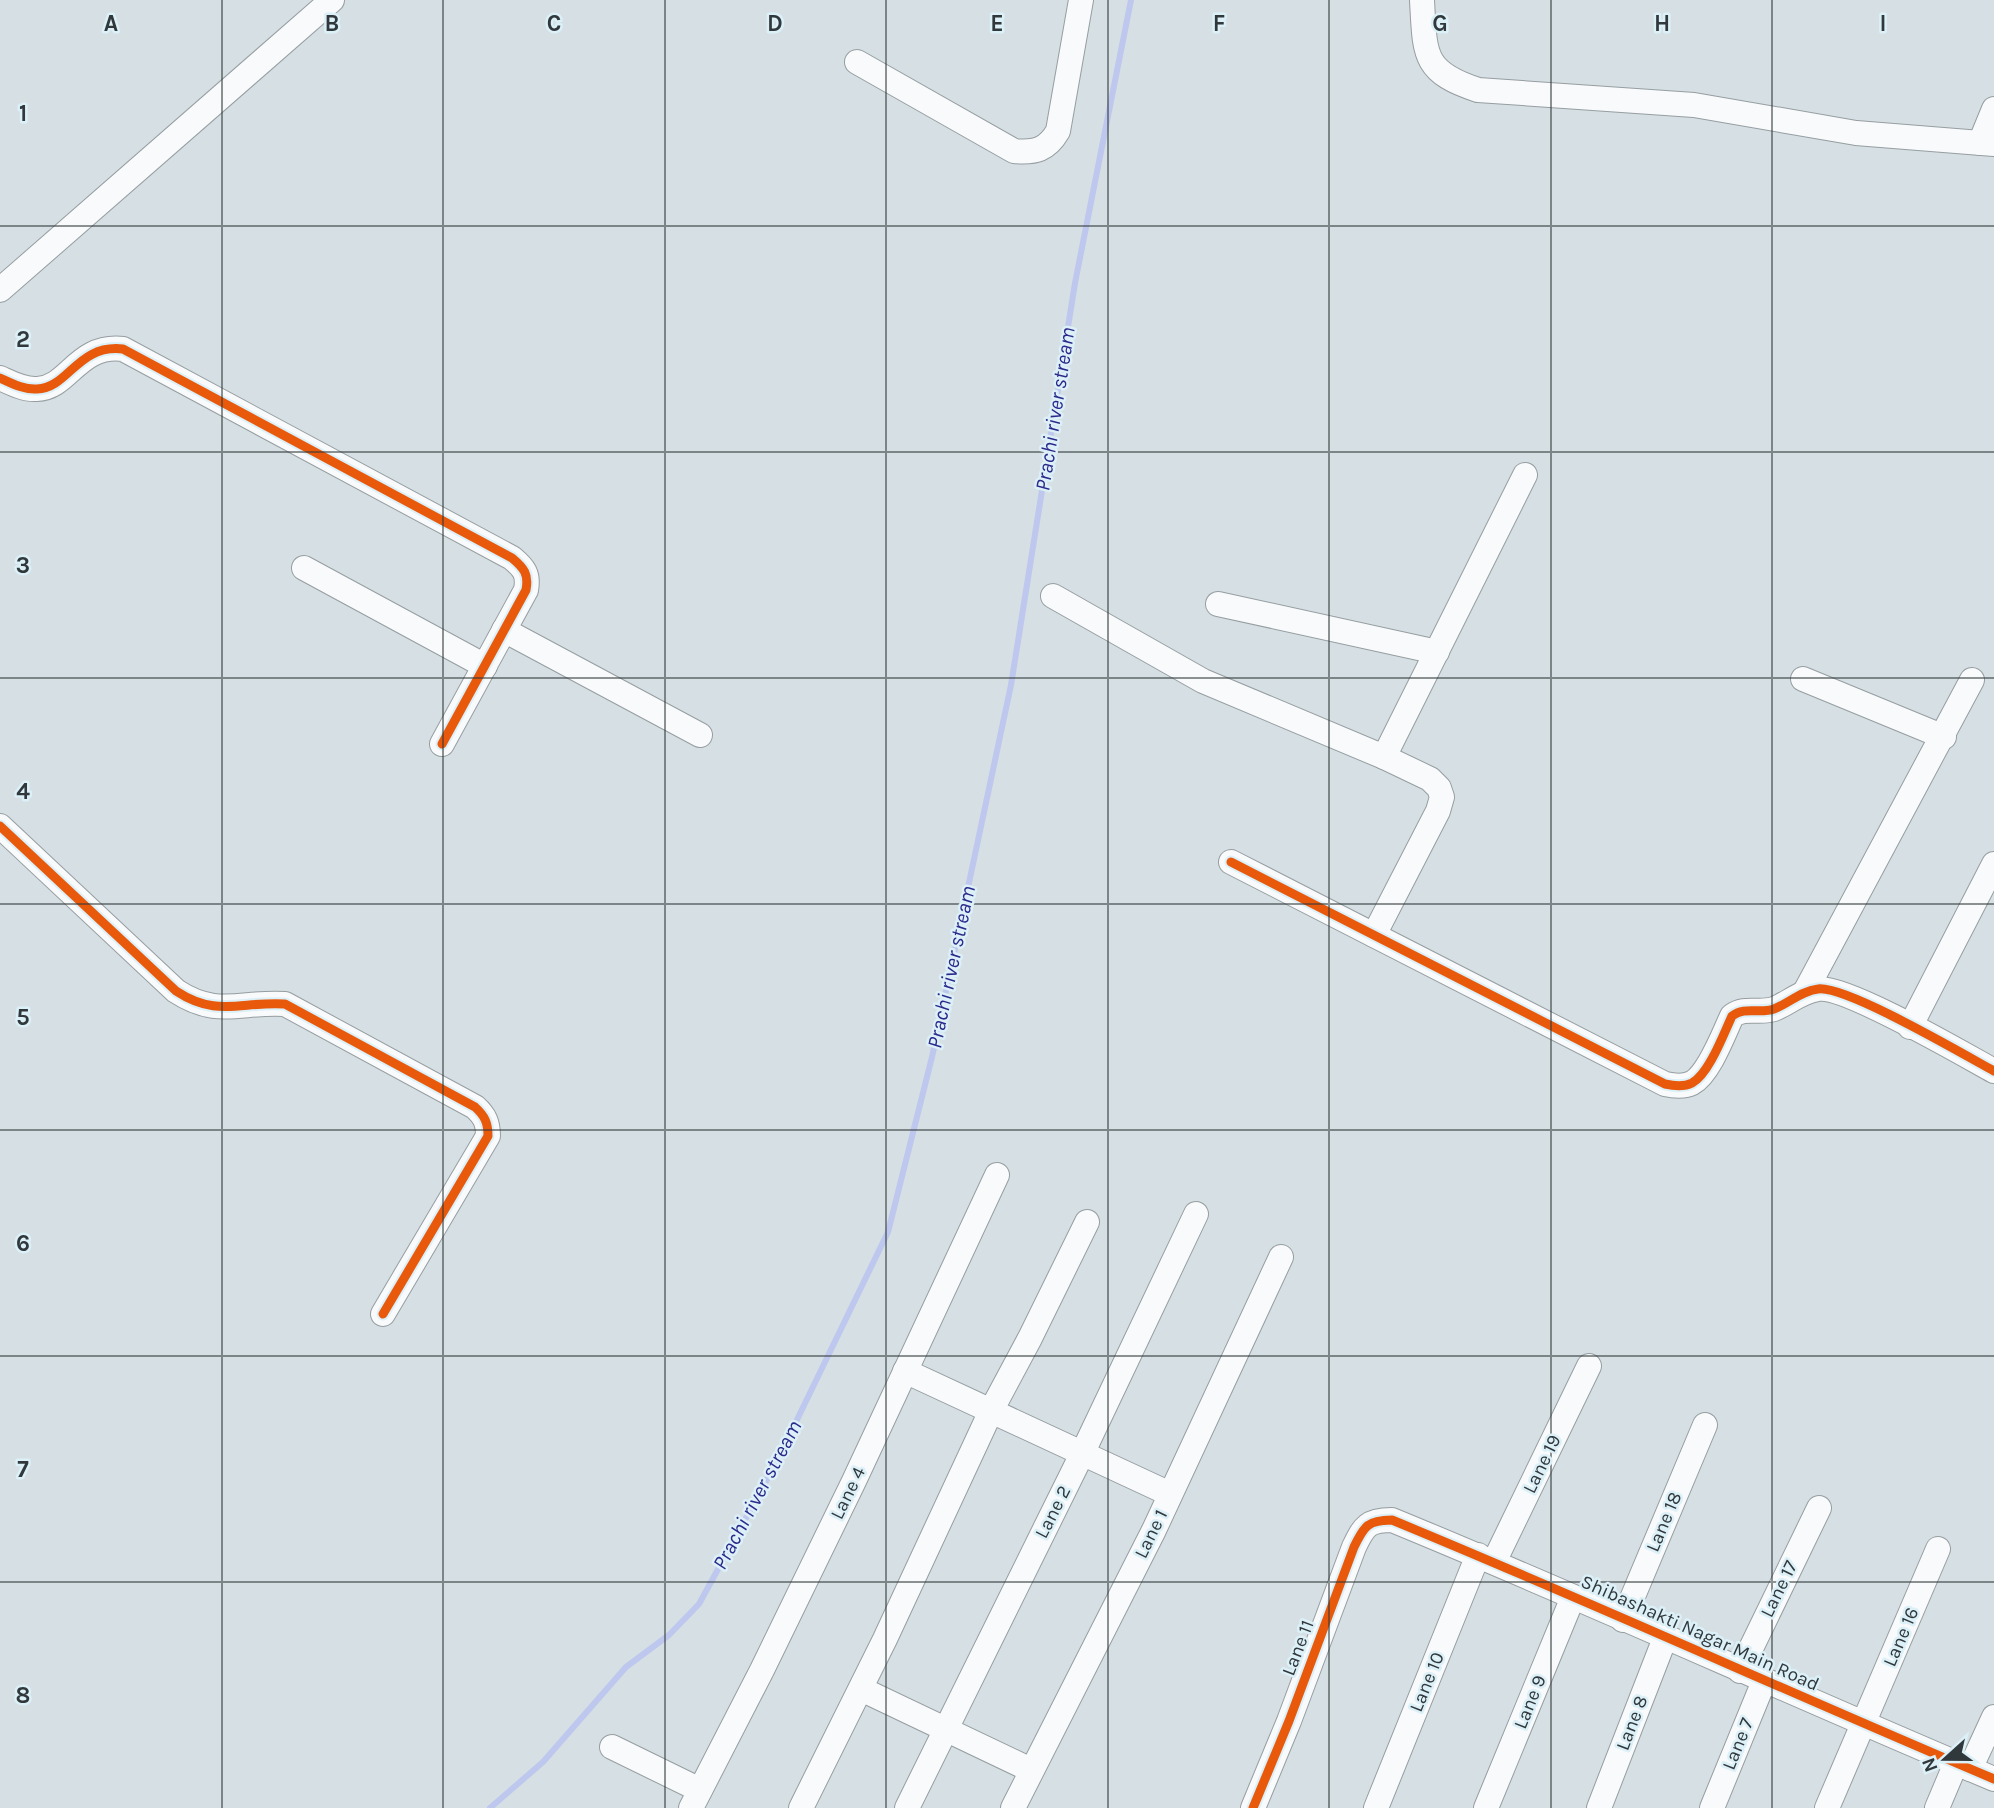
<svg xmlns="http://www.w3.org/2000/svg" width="1994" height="1808" viewBox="0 0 1994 1808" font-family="Karla,sans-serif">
	<rect width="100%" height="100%" fill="#d5dfe4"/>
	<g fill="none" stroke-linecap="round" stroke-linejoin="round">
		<path stroke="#bec7ee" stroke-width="6" d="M490,1808L543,1762L626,1667L669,1635L699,1604L777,1461L888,1232L932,1057L1011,685L1075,283L1131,0"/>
		<defs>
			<g id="street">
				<path d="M1422,0C1425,54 1422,72 1478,90L1694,105L1856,133L1994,144"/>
				<path d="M857,62L1014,151C1035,153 1047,150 1058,131L1081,0"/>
				<path d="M1980,143L1994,109"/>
				<path d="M0,290L332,0"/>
				<path d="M0,378C11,383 24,390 37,389C69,388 77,344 123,349L512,558C524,568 529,574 526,590L442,744"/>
				<path d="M304,568L485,666"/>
				<path d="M1053,596L1203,681L1384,757L1430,779L1439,788L1442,797L1438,811L1374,935"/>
				<path d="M1218,604L1437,652"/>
				<path d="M504,630L700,735"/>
				<path d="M1803,679L1944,737"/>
				<path d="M1384,757L1525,475"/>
				<path d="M0,826L176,991C217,1018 241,1001 285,1004L475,1107C485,1116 488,1123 488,1136L383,1314"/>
				<path d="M1231,862L1665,1084C1674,1086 1684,1087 1692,1083C1709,1074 1724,1033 1732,1016C1745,1006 1759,1014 1774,1009C1789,1003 1801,991 1818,989C1845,985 1963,1054 1994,1071"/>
				<path d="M1805,992L1972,680"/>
				<path d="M1910,1027L1994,864"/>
				<path d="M905,1371L1170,1494"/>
				<path d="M1494,1562L1589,1366"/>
				<path d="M1623,1620L1705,1425"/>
				<path d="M1740,1671L1819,1508"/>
				<path d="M861,1689L1031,1770"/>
				<path d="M612,1747L700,1790"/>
				<path d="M1970,1769L1994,1717"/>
				<path d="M691,1808L762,1670L854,1481L997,1175"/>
				<path d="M801,1808L885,1639L991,1411L1030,1338L1087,1222"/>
				<path d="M907,1808L1082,1454L1196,1214"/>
				<path d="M1013,1808L1154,1530L1281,1257"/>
				<path d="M1253,1808L1289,1721L1354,1547C1364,1526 1368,1520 1392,1520C1594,1603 1792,1694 1994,1779"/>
				<path d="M1376,1808L1478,1555"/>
				<path d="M1486,1808L1573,1597"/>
				<path d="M1599,1808L1665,1638"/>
				<path d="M1712,1808L1764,1681"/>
				<path d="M1827,1808L1938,1549"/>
				<path d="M1937,1808L1956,1763"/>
			</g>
		</defs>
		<use href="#street" stroke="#969ea1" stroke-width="26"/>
		<use href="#street" stroke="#f9fafb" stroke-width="24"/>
		<defs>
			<g id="cycleway">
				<path d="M0,378C11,383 24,390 37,389C69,388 77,344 123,349L512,558C524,568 529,574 526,590L442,744"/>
				<path d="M0,826L176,991C217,1018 241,1001 285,1004L475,1107C485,1116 488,1123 488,1136L383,1314"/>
				<path d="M1231,862L1665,1084C1674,1086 1684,1087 1692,1083C1709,1074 1724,1033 1732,1016C1745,1006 1759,1014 1774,1009C1789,1003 1801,991 1818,989C1845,985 1963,1054 1994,1071"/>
				<path d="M1253,1808L1289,1721L1354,1547C1364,1526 1368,1520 1392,1520C1594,1603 1792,1694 1994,1779"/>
			</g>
		</defs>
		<use href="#cycleway" stroke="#dcf0f8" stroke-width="13"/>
		<use href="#cycleway" stroke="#e8590c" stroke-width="9"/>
	</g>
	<path fill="none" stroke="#31383b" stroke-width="2" stroke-opacity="0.55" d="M222,0V1808M443,0V1808M665,0V1808M886,0V1808M1108,0V1808M1329,0V1808M1551,0V1808M1772,0V1808M0,226H1994M0,452H1994M0,678H1994M0,904H1994M0,1130H1994M0,1356H1994M0,1582H1994"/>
	<g text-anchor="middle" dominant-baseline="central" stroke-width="5" stroke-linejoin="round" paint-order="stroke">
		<g font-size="19" fill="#31383b" stroke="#dcf0f8">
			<text transform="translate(1542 1464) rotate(-64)">Lane 19</text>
			<text transform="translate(848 1493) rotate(-64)">Lane 4</text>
			<text transform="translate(1053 1512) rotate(-63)">Lane 2</text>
			<text transform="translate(1664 1522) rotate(-67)">Lane 18</text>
			<text transform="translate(1151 1534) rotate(-64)">Lane 1</text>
			<text transform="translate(1779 1589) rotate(-64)">Lane 17</text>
			<text transform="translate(1700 1633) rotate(24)">Shibashakti Nagar Main Road</text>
			<text transform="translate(1901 1637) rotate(-67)">Lane 16</text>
			<text transform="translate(1298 1648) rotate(-69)">Lane 11</text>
			<text transform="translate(1427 1682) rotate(-68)">Lane 10</text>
			<text transform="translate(1530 1702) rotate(-68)">Lane 9</text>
			<text transform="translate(1632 1723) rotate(-69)">Lane 8</text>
			<text transform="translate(1738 1744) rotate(-68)">Lane 7</text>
		</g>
		<g font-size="21" font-style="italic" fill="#2d288b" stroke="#dcf0f8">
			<text transform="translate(1055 409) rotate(-81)">Prachi river stream</text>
			<text transform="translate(951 967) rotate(-78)">Prachi river stream</text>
			<text transform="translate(757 1495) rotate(-62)">Prachi river stream</text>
		</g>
	</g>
	<g font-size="23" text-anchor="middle" font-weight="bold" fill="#31383b" stroke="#dcf0f8" stroke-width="5" stroke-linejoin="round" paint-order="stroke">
		<text x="111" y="31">A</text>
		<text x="332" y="31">B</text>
		<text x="554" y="31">C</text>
		<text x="775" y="31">D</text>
		<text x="997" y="31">E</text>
		<text x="1219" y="31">F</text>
		<text x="1440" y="31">G</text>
		<text x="1662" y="31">H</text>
		<text x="1883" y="31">I</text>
		<text x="23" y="121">1</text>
		<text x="23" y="347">2</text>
		<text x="23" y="573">3</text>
		<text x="23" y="799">4</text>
		<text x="23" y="1025">5</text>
		<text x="23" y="1251">6</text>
		<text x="23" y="1477">7</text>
		<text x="23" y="1703">8</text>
	</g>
	<g transform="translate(1945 1759) rotate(249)" stroke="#dcf0f8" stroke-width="5" paint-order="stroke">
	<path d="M0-5L12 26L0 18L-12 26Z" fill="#31383b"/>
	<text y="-10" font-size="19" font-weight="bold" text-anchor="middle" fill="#31383b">N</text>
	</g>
</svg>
